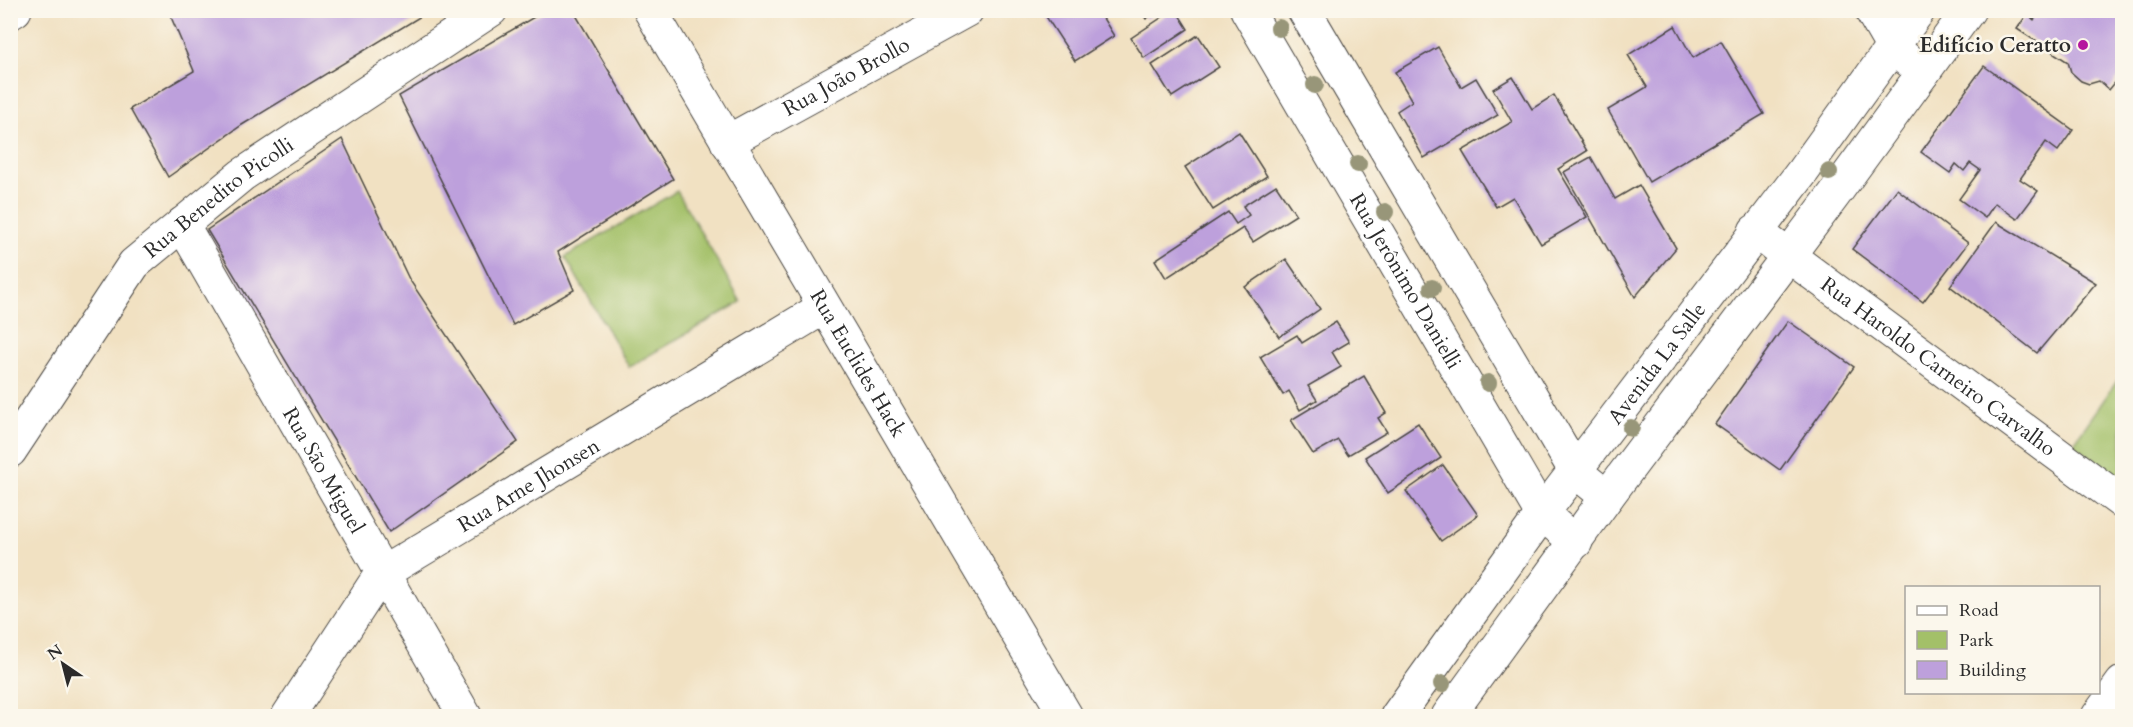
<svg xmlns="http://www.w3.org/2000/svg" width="2133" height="727" viewBox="0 0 2133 727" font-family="Cardo,serif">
	<rect width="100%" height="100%" fill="#fbf7ec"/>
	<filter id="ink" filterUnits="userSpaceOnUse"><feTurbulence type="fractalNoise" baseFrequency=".0167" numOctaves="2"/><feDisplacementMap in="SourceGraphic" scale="12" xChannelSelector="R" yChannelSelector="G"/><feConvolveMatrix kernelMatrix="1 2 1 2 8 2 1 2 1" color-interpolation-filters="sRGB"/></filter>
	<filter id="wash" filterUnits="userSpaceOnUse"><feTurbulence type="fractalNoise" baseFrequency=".008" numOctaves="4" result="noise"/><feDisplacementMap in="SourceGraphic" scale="24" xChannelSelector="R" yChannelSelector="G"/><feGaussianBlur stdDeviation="1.35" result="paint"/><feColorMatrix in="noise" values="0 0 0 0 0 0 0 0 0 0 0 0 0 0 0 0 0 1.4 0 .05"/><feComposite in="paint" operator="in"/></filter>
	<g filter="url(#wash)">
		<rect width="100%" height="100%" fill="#f1e1c2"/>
		<g fill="#a3c068" stroke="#67764a" stroke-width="1.5">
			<path d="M677,191L741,302L629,367L565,257Z"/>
			<path d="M2122,374V479L2073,444Z"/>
		</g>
		<g id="blocks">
			<g fill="#bda0dc">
				<path d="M168,10H431L242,125L168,177L130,109L194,71Z"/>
				<path d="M546,10H573L673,179L558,252L574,290L513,325L399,96Z"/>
				<path d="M1046,10H1098L1114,36L1075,61L1043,12Z"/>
				<path d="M1140,10H1159L1146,19Z"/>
				<path d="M1173,10H1176L1188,29L1144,58L1131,38Z"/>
				<path d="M2041,10H2106L2110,13L2122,10V74L2109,90L2099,81L2089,84L2081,81L2071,72L2068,62L2017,29L2027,14L2034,20Z"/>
				<path d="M1675,26L1693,58L1721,41L1764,114L1649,182L1608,110L1647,87L1628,55Z"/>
				<path d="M1198,35L1219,67L1172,97L1152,65Z"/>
				<path d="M1438,47L1461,87L1476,78L1498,115L1424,158L1397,111L1412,101L1395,72Z"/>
				<path d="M1984,66L2073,130L2058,151L2046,142L2020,179L2038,191L2017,219L1995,203L1985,218L1959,199L1980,170L1970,163L1964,171L1956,164L1950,173L1921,152Z"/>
				<path d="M1513,77L1532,109L1554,95L1587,151L1558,169L1587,217L1541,244L1513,197L1496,207L1462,151L1512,122L1493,89Z"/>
				<path d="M1239,132L1267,176L1213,210L1185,167Z"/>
				<path d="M342,139L409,279L518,442L389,532L207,230Z"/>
				<path d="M1591,157L1615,199L1639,185L1676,248L1635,297L1564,172Z"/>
				<path d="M1276,185L1296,215L1253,242L1243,228L1166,278L1155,260L1228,212L1236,224L1249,215L1243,206Z"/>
				<path d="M1897,189L1968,243L1923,302L1852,249Z"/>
				<path d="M1996,222L2096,283L2037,353L1950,286Z"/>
				<path d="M10,240L18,255L10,259Z"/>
				<path d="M1286,259L1320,309L1279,337L1245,287Z"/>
				<path d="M1788,321L1854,367L1780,470L1715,424Z"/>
				<path d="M1336,322L1349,342L1332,352L1341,367L1308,386L1317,400L1300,410L1289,391L1283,395L1260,357L1297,335L1302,343Z"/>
				<path d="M1364,376L1386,413L1378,418L1387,432L1348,455L1338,440L1313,454L1291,420Z"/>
				<path d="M1418,423L1441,458L1388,493L1365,457Z"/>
				<path d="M1443,465L1478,515L1441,541L1406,491Z"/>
			</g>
		</g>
	</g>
	<g filter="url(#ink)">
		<use href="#blocks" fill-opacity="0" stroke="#494642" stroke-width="1.5"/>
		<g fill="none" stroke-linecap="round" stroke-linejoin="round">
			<defs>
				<g id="street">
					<path id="s1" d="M1247,10L1542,514L1576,542"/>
					<path d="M1304,10L1576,472L1607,497"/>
					<path d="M1871,10L1893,48L1923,73"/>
					<path id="s2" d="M727,142L967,10"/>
					<path id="s3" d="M182,224L465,716"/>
					<path id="s4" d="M1755,231L2122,502"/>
					<path id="s5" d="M10,451L134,264L242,175L491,10"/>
					<path id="s6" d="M288,716L381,574L823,308"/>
					<path d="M2098,716L2122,683"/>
				</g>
				<g id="secondary">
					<path id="s7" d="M650,10L1066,716"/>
					<path d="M10,13L15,10"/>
					<path id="s8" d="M1397,716L1542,514L1803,171L1919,10"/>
					<path d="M1448,716L1607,497L1834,195L1969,10"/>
				</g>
			</defs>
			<use href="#street" stroke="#494642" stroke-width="35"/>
			<use href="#secondary" stroke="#494642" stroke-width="35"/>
			<use href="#street" stroke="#fff" stroke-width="33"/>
			<use href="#secondary" stroke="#fff" stroke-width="33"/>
		</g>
		<g fill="#989679">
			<circle cx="1279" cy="28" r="9"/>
			<circle cx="1315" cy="85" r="9"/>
			<circle cx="1358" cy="164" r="9"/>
			<circle cx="1829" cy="172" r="9"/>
			<circle cx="1385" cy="212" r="9"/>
			<circle cx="1432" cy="288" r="9"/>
			<circle cx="1488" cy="383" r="9"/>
			<circle cx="1631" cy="428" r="9"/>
			<circle cx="1442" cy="684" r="9"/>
		</g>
	</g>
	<circle fill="#b5179e" stroke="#fbf7ec" stroke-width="2" cx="2083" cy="45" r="6"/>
	<g text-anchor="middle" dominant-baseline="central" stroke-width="5" stroke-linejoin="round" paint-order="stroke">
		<g font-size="21" font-weight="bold" fill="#2b2b2b" stroke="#fbf7ec" text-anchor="end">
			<text x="2071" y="45">Edifício Ceratto</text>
		</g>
		<g font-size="21" fill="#2b2b2b" stroke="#fbf7ec">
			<text stroke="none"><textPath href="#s2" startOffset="136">Rua João Brollo</textPath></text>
			<text stroke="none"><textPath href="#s5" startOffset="332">Rua Benedito Picolli</textPath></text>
			<text stroke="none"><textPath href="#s1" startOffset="314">Rua Jerônimo Danielli</textPath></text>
			<text stroke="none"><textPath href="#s8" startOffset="438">Avenida La Salle</textPath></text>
			<text stroke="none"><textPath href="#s7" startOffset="410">Rua Euclides Hack</textPath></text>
			<text stroke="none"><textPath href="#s4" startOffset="228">Rua Haroldo Carneiro Carvalho</textPath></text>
			<text stroke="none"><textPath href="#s3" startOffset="284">Rua São Miguel</textPath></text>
			<text stroke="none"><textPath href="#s6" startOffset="342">Rua Arne Jhonsen</textPath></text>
		</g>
	</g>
	<rect width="2133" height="727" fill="none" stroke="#fbf7ec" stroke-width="36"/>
	<rect x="1905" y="586" width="195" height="108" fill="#fbf7ec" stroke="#a8a59f" stroke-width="1.5"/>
	<rect x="1917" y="606" width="30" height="9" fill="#ffffff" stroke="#a8a59f" stroke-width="1.5"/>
	<text x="1959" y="616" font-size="18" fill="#2b2b2b">Road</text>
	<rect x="1917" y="631" width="30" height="18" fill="#a3c068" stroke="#a8a59f" stroke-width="1.5"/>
	<text x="1959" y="646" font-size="18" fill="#2b2b2b">Park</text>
	<rect x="1917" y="661" width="30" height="18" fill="#bda0dc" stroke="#a8a59f" stroke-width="1.5"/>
	<text x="1959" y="676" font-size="18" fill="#2b2b2b">Building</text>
	<g transform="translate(63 664) rotate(325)" stroke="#fbf7ec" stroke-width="4.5" paint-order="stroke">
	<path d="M0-4.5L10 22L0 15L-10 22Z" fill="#2b2b2b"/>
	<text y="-9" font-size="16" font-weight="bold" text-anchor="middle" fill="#2b2b2b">N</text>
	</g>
</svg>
